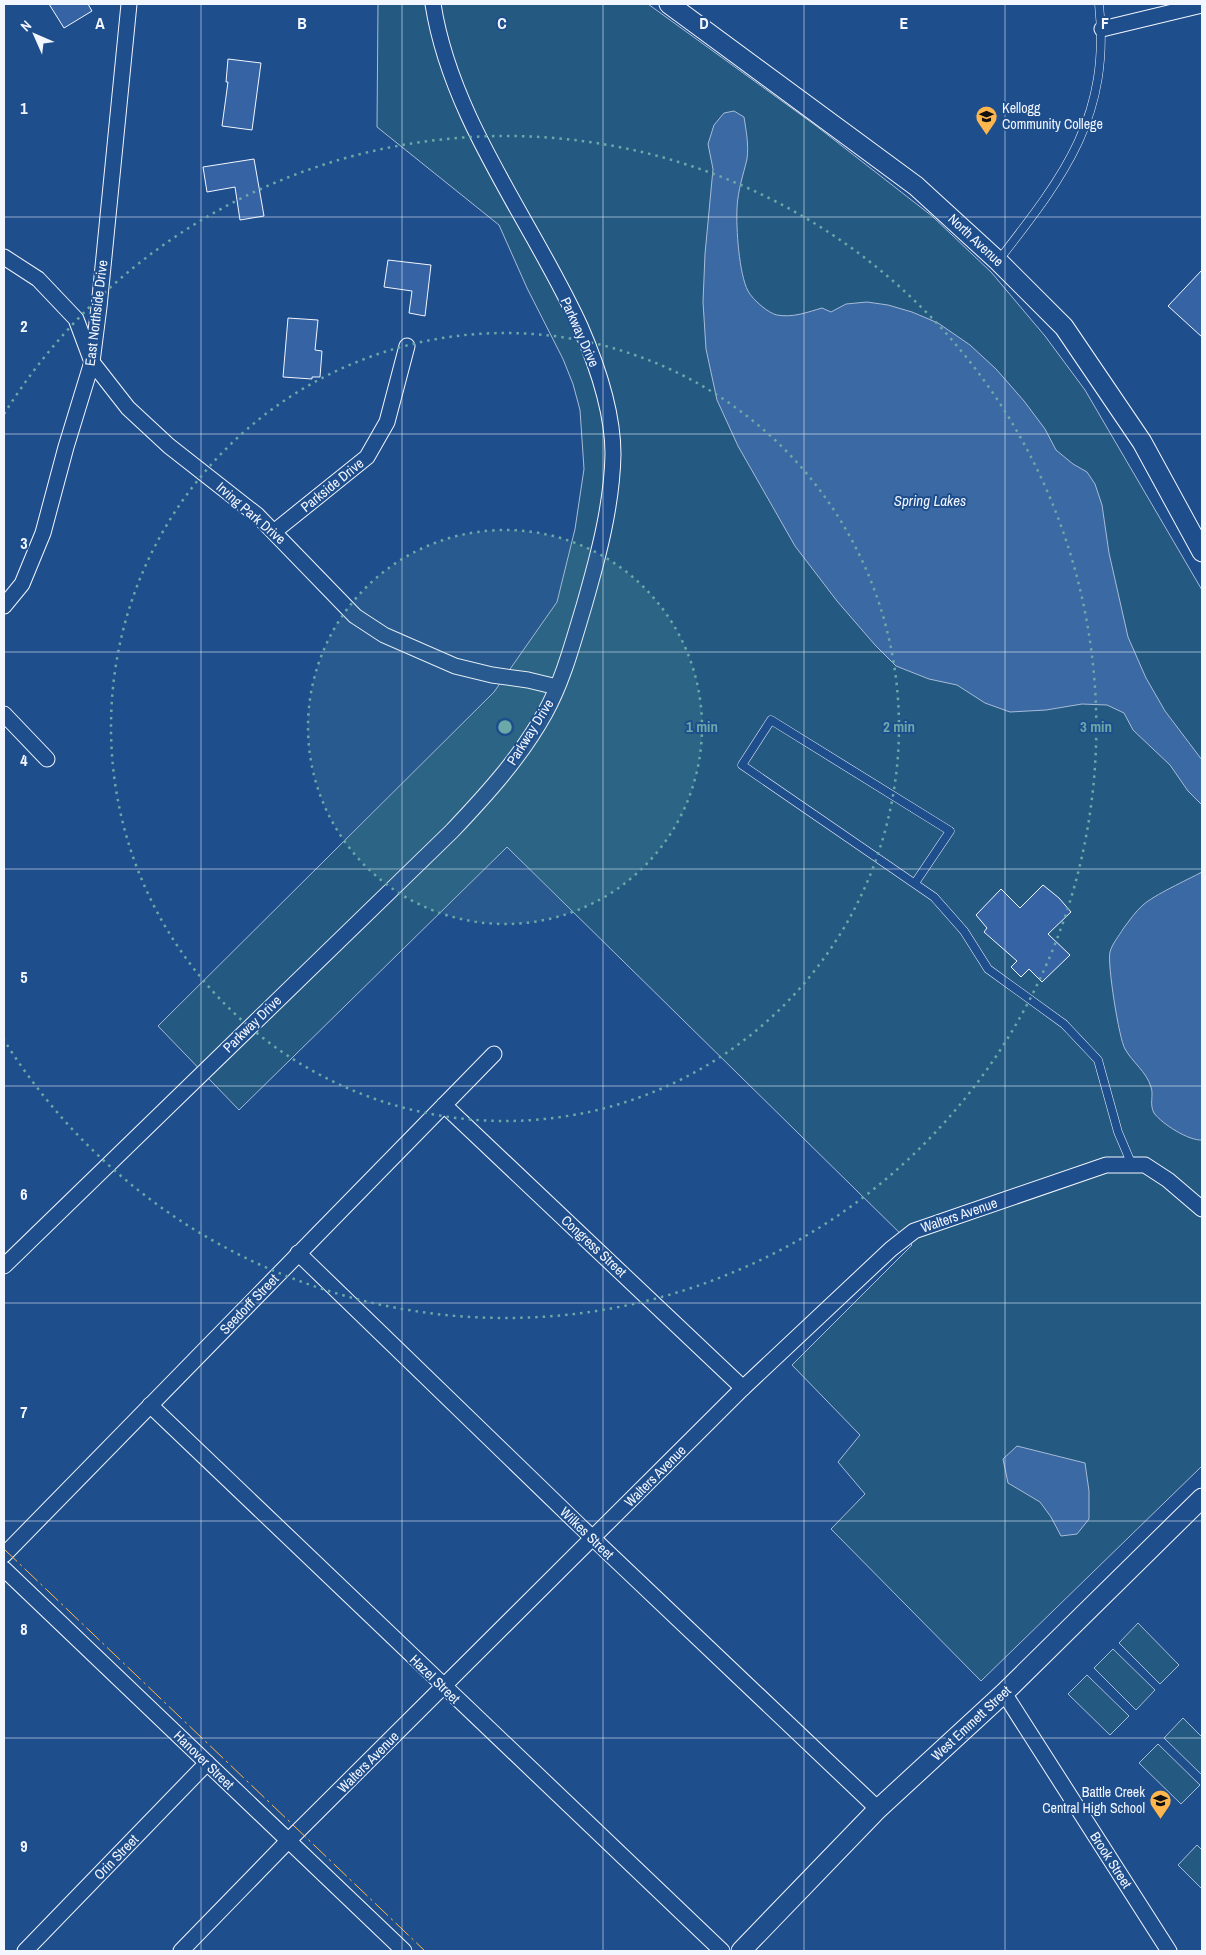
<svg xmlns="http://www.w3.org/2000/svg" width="1206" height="1955" viewBox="0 0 1206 1955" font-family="'Archivo Narrow',sans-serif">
	<rect width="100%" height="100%" fill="#1f4e8c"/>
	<g fill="#245a82" stroke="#a8bbd7">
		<path d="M378,4H648L815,125L932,216L991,272L1045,336L1085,390L1202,590V1466L981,1681L831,1529L865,1494L838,1462L860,1435L792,1365L912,1245L507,847L239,1110L158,1026L494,692L557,602L575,529L584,469L580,410L573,384L563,359L527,288L499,225L377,127Z"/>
		<path d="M1138,1623L1179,1665L1160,1684L1119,1643Z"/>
		<path d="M1113,1649L1155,1690L1136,1710L1094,1668Z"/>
		<path d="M1087,1675L1129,1716L1110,1735L1068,1694Z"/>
		<path d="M1183,1718L1202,1737V1775L1164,1738Z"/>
		<path d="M1158,1744L1200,1785L1181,1804L1139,1763Z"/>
		<path d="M1197,1845L1202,1850V1889L1178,1865Z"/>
	</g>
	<g fill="#3b69a3" stroke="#a8bbd7">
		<path d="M734,111L744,117C746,130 749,145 747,159C743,176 738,189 737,208C736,228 739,274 748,291C753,300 768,313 777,315C793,318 808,312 822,308L831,312L846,304L867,302L888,305L912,312L938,323L970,345L996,369L1024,401L1045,429L1056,450L1073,464L1087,472L1095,484L1102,505L1109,553L1128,637L1146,678L1165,711L1202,760V805L1188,791L1170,765L1133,730L1124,713L1107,705L1082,704L1046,710L1010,712L985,703L957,685L929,679L896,666L875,645L837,601L795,546L738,446L717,400L706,349L703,302L705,254L713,169L708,144L714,125L724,113Z"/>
		<path d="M1202,872V1140C1189,1141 1162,1124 1154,1113C1149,1104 1154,1095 1151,1087C1146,1071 1133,1063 1125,1049C1119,1039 1107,963 1110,952C1112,944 1119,936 1123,929C1129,921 1135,912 1143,905C1154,895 1187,880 1202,872Z"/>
		<path d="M1017,1446L1085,1463L1089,1491V1519L1077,1534L1061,1536L1051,1517L1040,1502L1008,1483L1003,1459Z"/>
	</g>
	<g fill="#3563a3" stroke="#f2f6ff">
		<path d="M49,4H88L92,11L64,28Z"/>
		<path d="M228,59L261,63L252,130L222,126L228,82H226Z"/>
		<path d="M254,159L264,216L240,220L235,187L207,192L203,167Z"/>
		<path d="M388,260L431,265L425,316L409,313L412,291L384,287Z"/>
		<path d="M1202,270V337L1168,306Z"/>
		<path d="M288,318L318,320L315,350L322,351L320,377H312V379L283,377Z"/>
		<path d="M1043,885L1059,898L1071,912L1048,934L1070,955L1042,982L1029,969L1021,977L1011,967L1017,961L984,932L987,928L976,915L1001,889L1020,908Z"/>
	</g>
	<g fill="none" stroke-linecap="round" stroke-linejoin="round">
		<defs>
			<g id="service">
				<path d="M998,261C1064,176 1111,117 1099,4"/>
				<path d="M915,883L950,831L771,720L742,765L934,897L964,931L988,969L1064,1024L1098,1060L1118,1132L1132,1165"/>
			</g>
			<g id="minor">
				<path d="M1102,29L1202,5"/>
				<path d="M4,257L38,279L76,319L92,362L128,408L169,446L257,515L355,616L384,635L455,666L492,675L528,680L557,687"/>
				<path d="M275,531L367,457L387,422L407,346"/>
				<path d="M4,606L22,584L43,533L66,447L92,362L99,307L129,4"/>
				<path d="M4,714L47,759"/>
				<path d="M444,1105L743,1388"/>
				<path d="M298,1253L580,1526L878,1809"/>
				<path d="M4,1266L452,831C487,794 520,758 545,713C563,681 573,642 584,606C598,557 612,506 613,454C613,412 597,365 580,326C532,221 451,120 433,4"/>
				<path d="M150,1405L722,1951"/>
				<path d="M4,1555L494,1054"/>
				<path d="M4,1569L404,1951"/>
				<path d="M1004,1693L1169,1951"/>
				<path d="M25,1951L207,1763"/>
				<path d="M181,1951L288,1841L743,1388L891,1249L914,1231L1106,1165H1145L1168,1180L1202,1209"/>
			</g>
			<g id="tertiary">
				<path d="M669,4L916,186L998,261L1064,327L1142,442L1202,552"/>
				<path d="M741,1951L878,1809L1004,1693L1202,1498"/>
			</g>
		</defs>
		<use href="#service" stroke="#f2f6ff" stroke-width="9"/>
		<use href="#minor" stroke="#f2f6ff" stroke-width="17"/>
		<use href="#tertiary" stroke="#f2f6ff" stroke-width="21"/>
		<use href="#service" stroke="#1f4e8c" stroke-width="8"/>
		<use href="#minor" stroke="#1f4e8c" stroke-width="15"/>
		<use href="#tertiary" stroke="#1f4e8c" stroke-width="19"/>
		<path stroke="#ffb74d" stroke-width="1" stroke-dasharray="18 4 2.5 4" stroke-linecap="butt" d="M4,1549L425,1951"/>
	</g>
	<path fill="none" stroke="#f2f6ff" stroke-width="1" stroke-opacity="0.55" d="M201,4V1951M402,4V1951M603,4V1951M804,4V1951M1005,4V1951M4,217H1202M4,434H1202M4,652H1202M4,869H1202M4,1086H1202M4,1303H1202M4,1521H1202M4,1738H1202"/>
	<circle cx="505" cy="727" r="197" fill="#6aa9a8" fill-opacity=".12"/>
	<g fill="none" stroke="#6aa9a8" stroke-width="2.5" stroke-dasharray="2.5 5">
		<circle cx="505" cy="727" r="197"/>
		<circle cx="505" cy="727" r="394"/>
		<path d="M4 414A591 591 0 1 1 4 1040"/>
	</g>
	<defs>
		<symbol id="university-pin" viewBox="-11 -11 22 30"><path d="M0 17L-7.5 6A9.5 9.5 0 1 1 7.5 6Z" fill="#ffb74d" stroke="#1f4e8c"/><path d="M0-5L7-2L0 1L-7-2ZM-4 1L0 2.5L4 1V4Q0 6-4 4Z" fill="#111"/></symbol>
		<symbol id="school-pin" viewBox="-11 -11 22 30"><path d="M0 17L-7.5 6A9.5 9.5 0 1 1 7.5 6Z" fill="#ffb74d" stroke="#1f4e8c"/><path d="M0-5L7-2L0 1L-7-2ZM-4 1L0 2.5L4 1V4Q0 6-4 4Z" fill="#111"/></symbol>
	</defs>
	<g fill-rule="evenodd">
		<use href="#university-pin" x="974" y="104" width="25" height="34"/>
		<use href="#school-pin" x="1148" y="1788" width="25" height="34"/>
	</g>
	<g text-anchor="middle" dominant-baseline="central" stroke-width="4" stroke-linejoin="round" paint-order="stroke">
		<g font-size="14" fill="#f2f6ff" stroke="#1f4e8c" text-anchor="start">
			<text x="1002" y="108">Kellogg<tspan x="1002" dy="16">Community College</tspan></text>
			<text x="1145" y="1792" text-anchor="end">Battle Creek<tspan x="1145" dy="16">Central High School</tspan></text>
		</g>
		<g font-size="14" fill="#f2f6ff" stroke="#1f4e8c">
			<text transform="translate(976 240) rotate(43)">North Avenue</text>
			<text transform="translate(96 313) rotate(-83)">East Northside Drive</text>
			<text transform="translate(580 332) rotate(66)">Parkway Drive</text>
			<text transform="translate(332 485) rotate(-39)">Parkside Drive</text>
			<text transform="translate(251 513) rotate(41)">Irving Park Drive</text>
			<text transform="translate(530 732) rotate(-58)">Parkway Drive</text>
			<text transform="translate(252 1024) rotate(-44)">Parkway Drive</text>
			<text transform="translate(959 1215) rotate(-19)">Walters Avenue</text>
			<text transform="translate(594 1246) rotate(43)">Congress Street</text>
			<text transform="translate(249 1304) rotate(-46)">Seedorff Street</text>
			<text transform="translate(655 1476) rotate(-45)">Walters Avenue</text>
			<text transform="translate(587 1533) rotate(44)">Wilkes Street</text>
			<text transform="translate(435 1679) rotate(44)">Hazel Street</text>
			<text transform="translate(971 1723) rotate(-43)">West Emmett Street</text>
			<text transform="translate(204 1760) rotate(44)">Hanover Street</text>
			<text transform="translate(368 1762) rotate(-45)">Walters Avenue</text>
			<text transform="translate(116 1857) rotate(-46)">Orin Street</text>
			<text transform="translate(1111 1860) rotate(57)">Brook Street</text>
		</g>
		<g font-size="15" font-style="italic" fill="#f2f6ff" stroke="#1f4e8c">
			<text x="930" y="500">Spring Lakes</text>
		</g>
	</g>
	<g font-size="16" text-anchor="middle" font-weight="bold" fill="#f2f6ff" stroke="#1f4e8c" stroke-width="4" stroke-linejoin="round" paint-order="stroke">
		<text x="100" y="29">A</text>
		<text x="302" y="29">B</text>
		<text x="502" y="29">C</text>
		<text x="704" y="29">D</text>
		<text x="904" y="29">E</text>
		<text x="1105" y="29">F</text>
		<text x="24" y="114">1</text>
		<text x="24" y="332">2</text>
		<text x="24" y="549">3</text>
		<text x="24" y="766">4</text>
		<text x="24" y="983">5</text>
		<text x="24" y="1200">6</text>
		<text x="24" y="1418">7</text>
		<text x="24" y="1635">8</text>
		<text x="24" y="1852">9</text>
	</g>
	<circle cx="505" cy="727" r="8" fill="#6aa9a8" stroke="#1f4e8c" stroke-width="2.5"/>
	<g font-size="15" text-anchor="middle" font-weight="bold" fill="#6aa9a8" stroke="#1f4e8c" stroke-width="4" stroke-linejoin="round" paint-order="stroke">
		<text x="702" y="732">1 min</text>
		<text x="899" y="732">2 min</text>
		<text x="1096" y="732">3 min</text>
	</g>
	<rect width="1206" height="1955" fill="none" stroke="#f2f6ff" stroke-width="10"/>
	<g transform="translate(35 35) rotate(315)" stroke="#1f4e8c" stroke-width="4" paint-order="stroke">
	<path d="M0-4L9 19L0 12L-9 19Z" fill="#f2f6ff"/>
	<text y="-8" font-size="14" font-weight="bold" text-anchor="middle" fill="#f2f6ff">N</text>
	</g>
</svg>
